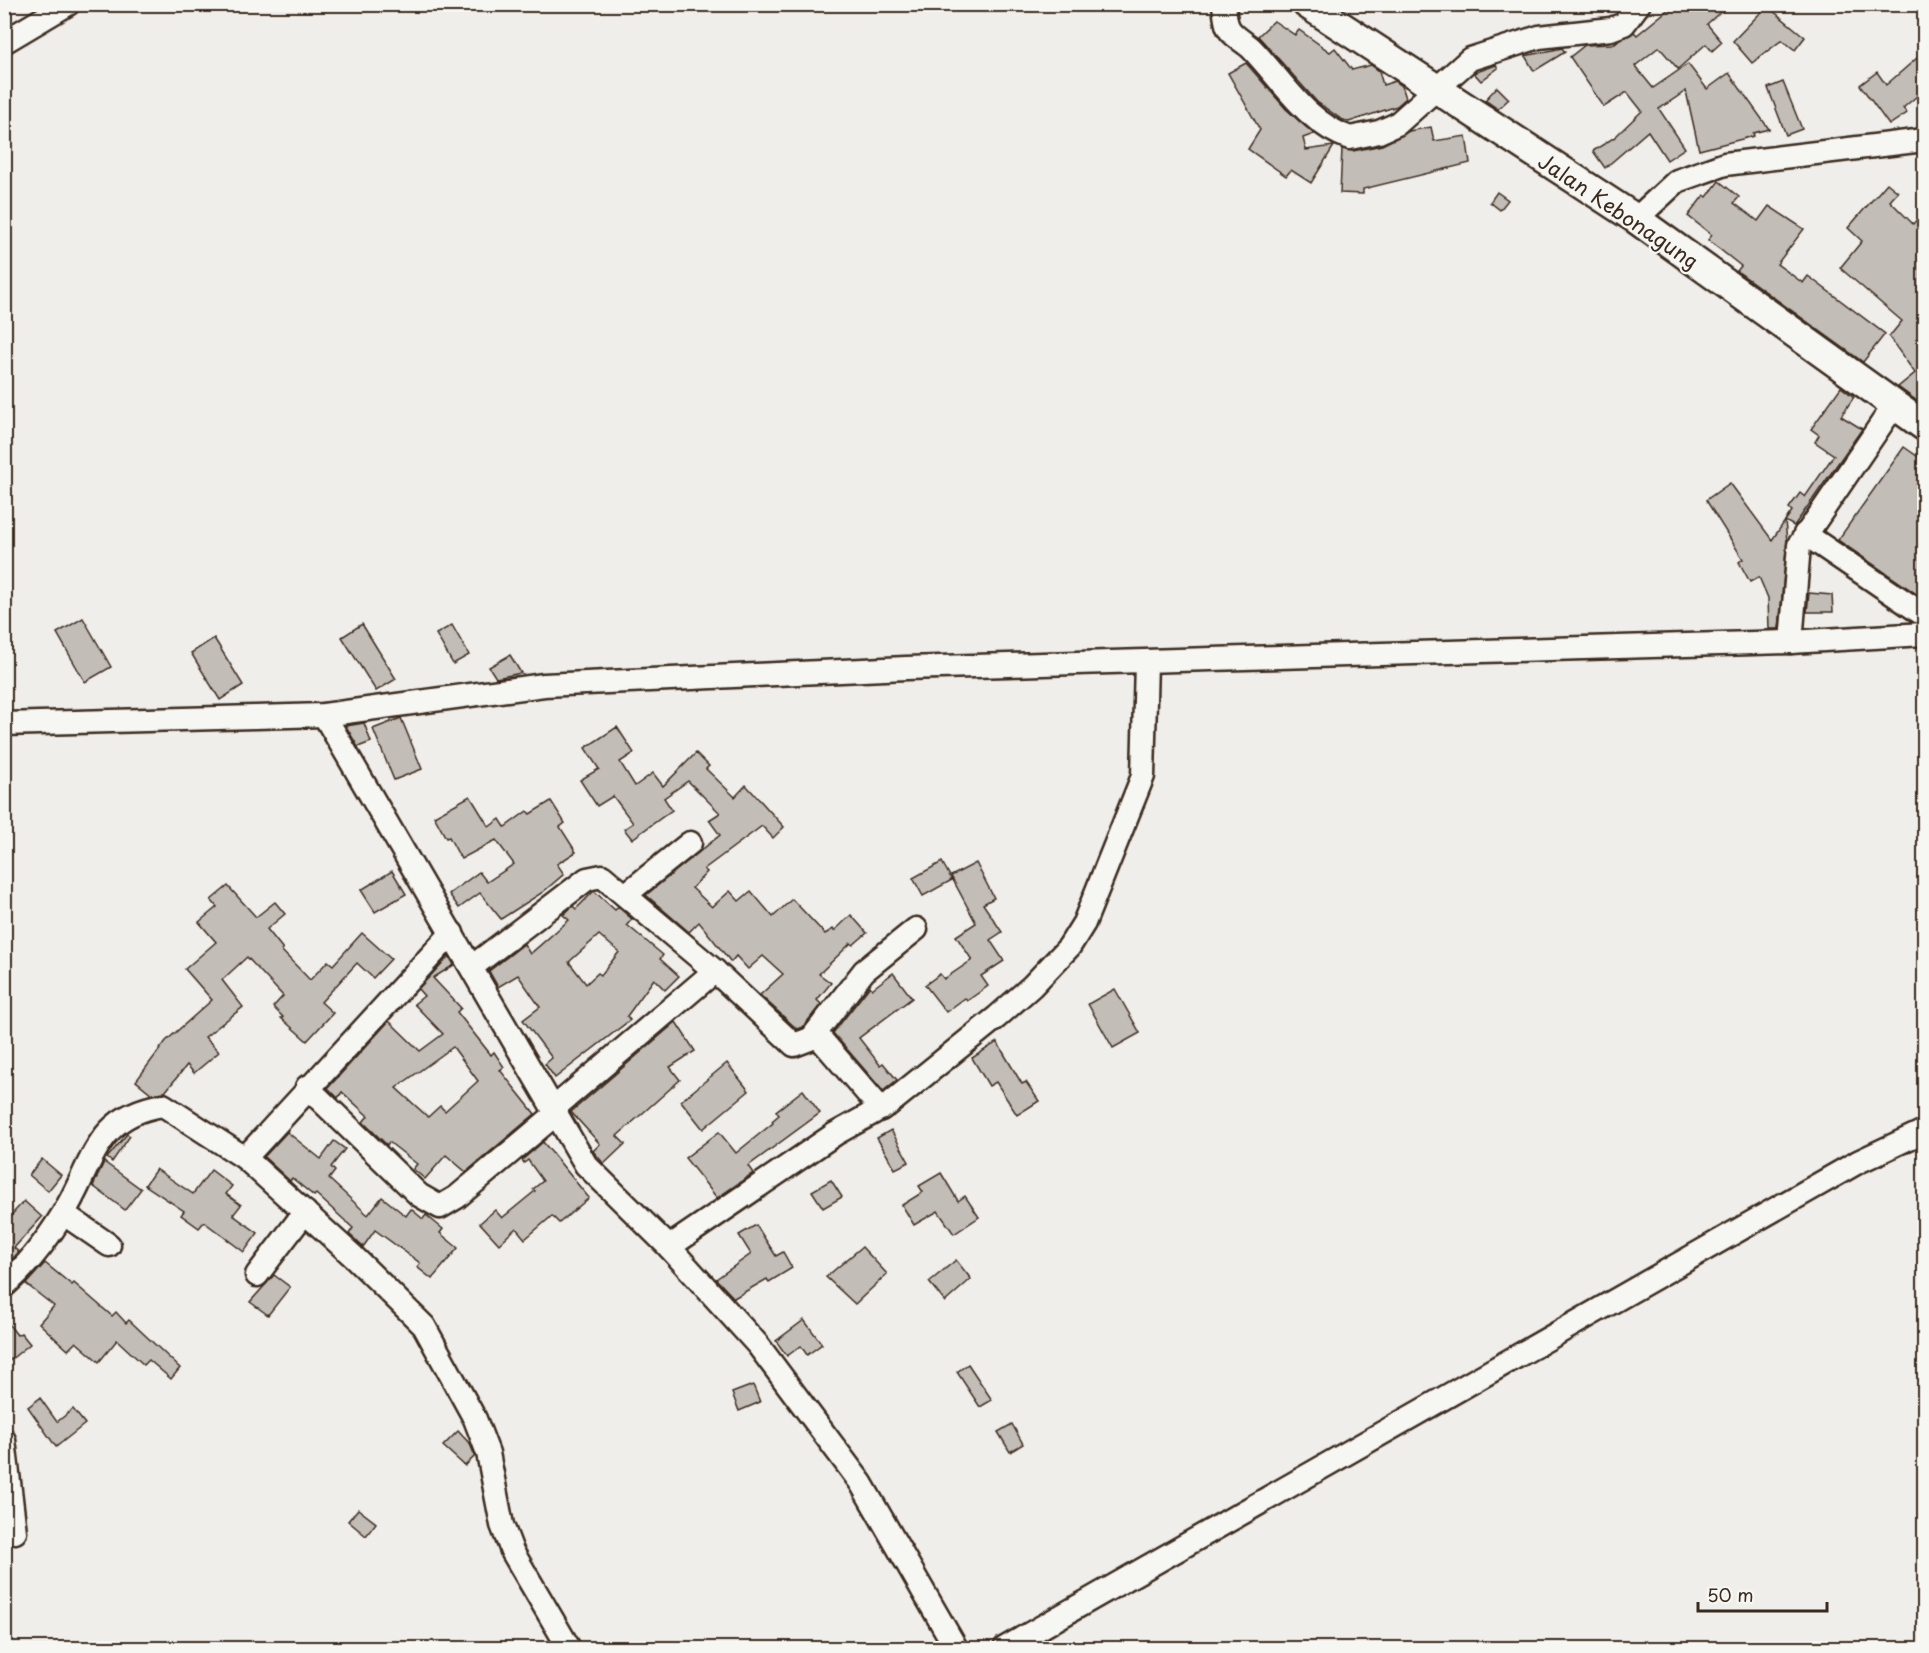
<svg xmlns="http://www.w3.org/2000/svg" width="1929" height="1653" viewBox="0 0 1929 1653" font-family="'Playpen Sans',sans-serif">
	<rect width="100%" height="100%" fill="#efeeea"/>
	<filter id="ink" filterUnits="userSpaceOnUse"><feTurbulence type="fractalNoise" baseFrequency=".0167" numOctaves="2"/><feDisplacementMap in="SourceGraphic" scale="12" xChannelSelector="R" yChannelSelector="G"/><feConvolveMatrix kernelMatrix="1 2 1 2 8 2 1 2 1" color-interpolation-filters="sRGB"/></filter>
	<g filter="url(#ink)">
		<g fill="#c2bdb7" stroke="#3b2a1e" stroke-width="1.5" fill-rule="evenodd">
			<path d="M1675,4H1729L1707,24L1722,42L1712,51L1706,44L1678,69L1659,47L1635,66L1653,88L1688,64L1707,89L1729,73L1769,129L1753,133L1754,136L1699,150L1686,91L1659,109L1685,148L1667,160L1648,131L1605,168L1593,151L1615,137L1642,111L1627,92L1604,107L1570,57L1585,45L1613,44L1634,32L1637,35Z"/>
			<path d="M1767,6L1805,37L1795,50L1782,40L1752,63L1733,41Z"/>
			<path d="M1274,21L1295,35L1299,30L1330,52L1335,48L1352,70L1371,65L1379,71L1383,85L1395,81L1402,86L1406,98L1397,106L1349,122L1341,119L1317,102L1258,36Z"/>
			<path d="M1562,48L1565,52L1534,71L1525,56Z"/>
			<path d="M1924,52V90L1903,108L1907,113L1889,125L1860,85L1877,72L1886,85Z"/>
			<path d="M1246,63L1286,109L1314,134L1303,138L1306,150L1334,146L1311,183L1291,170L1286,176L1248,149L1260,130L1228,73Z"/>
			<path d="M1496,65L1498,68L1481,81L1474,73Z"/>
			<path d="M1783,82L1802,129L1786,135L1768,88Z"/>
			<path d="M1497,87L1509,99L1498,109L1485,100Z"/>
			<path d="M1431,127L1434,141L1466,136L1470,163L1363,189V194L1340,193L1342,149L1353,151L1382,145L1409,131Z"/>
			<path d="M1719,181L1739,197L1734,203L1758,221L1769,206L1804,229L1777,264L1803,283L1808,276L1885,334L1863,362L1737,271L1741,266L1708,240L1712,235L1688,216L1704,195L1707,197Z"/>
			<path d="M1887,183L1898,192L1890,201L1913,224L1924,211V406L1898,387L1915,373L1889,337L1902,321L1840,268L1862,241L1848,228Z"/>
			<path d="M1497,192L1508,200L1500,210L1490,202Z"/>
			<path d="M1841,387L1854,397L1841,416L1862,429L1794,526L1785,521L1792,511L1789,508L1800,493L1805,497L1834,455L1815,442L1819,435L1811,429Z"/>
			<path d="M1904,447L1924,461V599L1838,540Z"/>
			<path d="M1730,483L1772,540L1785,521L1787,541L1779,629H1769L1768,598L1759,577L1750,582L1739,562L1743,559L1706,500Z"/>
			<path d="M1809,593L1832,595L1833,612H1807Z"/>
			<path d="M83,618L111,667L85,682L57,633Z"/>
			<path d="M362,624L396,679L376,691L342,637Z"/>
			<path d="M452,625L469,655L453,664L436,634Z"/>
			<path d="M214,638L243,685L220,700L191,653Z"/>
			<path d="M510,655L521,673L496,678L489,667Z"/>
			<path d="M401,718L422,769L394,780L373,729Z"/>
			<path d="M364,723L371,742L358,747L346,726Z"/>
			<path d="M617,727L634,753L620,762L635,786L653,773L663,786L696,753L709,766L706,769L735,797L746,785L784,827L773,838L762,826L704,869L707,872L692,888L712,907L730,891L739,901L751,891L773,917L792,899L825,934L833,929L834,931L851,915L867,933L853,945L851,943L819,974L831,983L817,1000L821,1004L803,1027L797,1029L760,995L783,974L763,956L748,969L736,956L731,962L699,922L689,932L646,895L720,835L709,820L720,813L688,781L664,798L672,810L632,839L624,829L633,823L613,796L597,806L580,780L599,769L585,748Z"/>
			<path d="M470,796L489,827L500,819L505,827L527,811L530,814L551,801L565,823L560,827L576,852L557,864L564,874L543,892L501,919L480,893L459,908L449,894L479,872L487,882L514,864L496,840L461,859L449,837L446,838L434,816Z"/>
			<path d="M942,862L952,880L923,896L913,878Z"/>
			<path d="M976,863L994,898L983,904L1002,932L990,940L1004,961L981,976L988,986L967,1001L965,998L946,1012L925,985L940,974L944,979L972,960L956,936L976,923L951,876Z"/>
			<path d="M392,871L406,894L375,912L361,890Z"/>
			<path d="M228,886L256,917L275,902L285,914L267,929L283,949L281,950L310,980L328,961L333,965L362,933L391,959L373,978L357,963L321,1002L333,1013L307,1041L281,1018L283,1017L273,1007L283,996L247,957L222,980L243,1007L205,1037L219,1052L194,1073L187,1065L165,1092L152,1094L136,1081L166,1041L212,1000L185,969L216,942L199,922L217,907L211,900Z"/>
			<path d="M594,891L615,910L618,907L632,919L627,925L663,955L660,959L679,976L665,990L654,979L627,1016L630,1020L555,1078L545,1064L552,1058L523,1020L540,1007L518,975L498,987L489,971L524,944L530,954L569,920L563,915L573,906L576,909ZM599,935L619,952L601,975L598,973L586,984L569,962Z"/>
			<path d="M449,956L454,965L433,978L461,1008L457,1012L491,1055L494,1052L504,1067L500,1070L535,1114L466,1172L446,1155L425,1179L413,1169L417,1164L389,1142L387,1145L363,1122L368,1116L342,1092L338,1098L328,1088L389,1021L420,1051L443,1034L414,1004L424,996L418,989ZM453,1047L478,1081L445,1111L440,1106L428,1117L396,1088Z"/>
			<path d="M893,973L912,998L859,1038L880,1065L883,1063L897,1080L883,1091L833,1033L870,986L872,989Z"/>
			<path d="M1115,989L1140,1033L1113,1048L1088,1004Z"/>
			<path d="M676,1022L695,1051L670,1067L680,1080L617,1136L625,1144L604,1164L593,1151L600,1144L571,1112Z"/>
			<path d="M997,1042L1022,1084L1026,1082L1039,1101L1017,1115L996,1082L989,1086L972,1058Z"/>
			<path d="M727,1063L749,1091L703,1129L681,1101Z"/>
			<path d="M803,1090L820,1113L748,1166L753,1173L717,1198L685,1158L719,1132L736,1153L773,1123L772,1121L779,1115L776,1111Z"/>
			<path d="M891,1130L909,1162L895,1169L877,1138Z"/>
			<path d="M287,1132L321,1159L334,1141L345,1149L331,1167L335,1171L329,1179L368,1215L382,1197L406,1216L411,1209L423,1219L426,1215L443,1229L440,1233L458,1248L432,1279L417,1267L420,1263L375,1230L363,1247L349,1234L353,1228L316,1194L314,1196L292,1178L290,1181L264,1157Z"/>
			<path d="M127,1134L130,1136L112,1162L107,1158Z"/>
			<path d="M543,1142L589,1198L559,1223L552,1216L525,1239L516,1228L499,1244L480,1223L495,1210L502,1218L535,1191L533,1189L543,1181L528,1160L524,1163L522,1160Z"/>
			<path d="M42,1159L61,1175L48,1191L29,1175Z"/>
			<path d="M104,1162L141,1189L125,1210L93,1186Z"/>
			<path d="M156,1169L193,1194L211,1170L232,1186L226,1194L241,1205L233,1215L258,1233L244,1252L204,1222L199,1228L181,1215L184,1211L145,1185Z"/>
			<path d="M941,1173L958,1201L965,1196L979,1217L954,1234L938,1211L914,1225L902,1205L923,1192L919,1186Z"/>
			<path d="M831,1180L842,1197L823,1208L812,1191Z"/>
			<path d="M24,1201L42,1217L14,1248L19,1252L4,1267V1223Z"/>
			<path d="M756,1225L776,1256L783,1252L792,1268L769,1282L767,1279L734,1298L716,1279L751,1254L739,1235Z"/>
			<path d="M862,1247L887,1274L855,1304L826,1277Z"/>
			<path d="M956,1260L971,1279L945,1302L929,1282Z"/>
			<path d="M45,1263L72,1285L74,1283L112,1316L116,1312L126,1323L129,1320L180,1368L171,1379L149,1360L144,1365L117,1340L99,1362L76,1342L68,1350L58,1341L39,1323L54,1306L26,1284Z"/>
			<path d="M274,1275L290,1287L268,1315L250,1302Z"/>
			<path d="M4,1318L17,1335L21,1333L30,1344L4,1365Z"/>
			<path d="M804,1320L822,1344L807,1355L801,1346L787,1356L776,1341Z"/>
			<path d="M968,1364L992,1400L980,1407L957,1372Z"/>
			<path d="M753,1385L760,1402L739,1411L732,1393Z"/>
			<path d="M40,1398L57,1422L73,1409L85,1424L56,1447L28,1407Z"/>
			<path d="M1012,1424L1023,1444L1010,1452L998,1432Z"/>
			<path d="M458,1431L470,1444L475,1456L465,1466L443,1446Z"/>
			<path d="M358,1509L376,1523L366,1536L348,1521Z"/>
		</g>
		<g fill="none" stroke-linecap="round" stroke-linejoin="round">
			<defs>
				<g id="minor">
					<path d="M1224,4C1225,12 1225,21 1228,27C1232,36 1245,42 1252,49C1282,80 1307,124 1350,138L1379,132L1397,124L1470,59L1539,37L1611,29L1624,24L1639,4"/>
					<path d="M4,42L68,4"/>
					<path d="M1636,219L1677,181L1725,164L1924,140"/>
					<path d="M1805,534L1924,615"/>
					<path d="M1791,642L1799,545L1895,404"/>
					<path d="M324,715L586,1165L669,1247L758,1345L861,1483L956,1648"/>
					<path d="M4,724L324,715L544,685L906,668L1791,642L1924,634"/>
					<path d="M625,895L690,843"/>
					<path d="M473,966L587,879L602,876L715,971L794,1045L818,1036L881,1109"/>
					<path d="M814,1035L864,971L916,929"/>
					<path d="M307,1087L419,1195L440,1207L457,1197L557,1113"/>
					<path d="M554,1108L715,971"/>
					<path d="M245,1158L354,1257L424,1326L475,1419L488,1453L502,1525L512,1551L569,1648"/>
					<path d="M64,1214L109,1245"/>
					<path d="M669,1247L835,1134L889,1104L997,1017L1032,986L1069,947L1084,923L1143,776L1146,662"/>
					<path d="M257,1275L305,1212"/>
					<path d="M4,1286C27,1266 47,1240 63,1214C94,1164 94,1116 163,1105L245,1158L452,933"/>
					<path d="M4,1440L15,1532"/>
					<path d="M1005,1648L1858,1162L1924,1131"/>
				</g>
				<path id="major" d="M1307,4L1636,219L1924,426"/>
			</defs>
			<use href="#minor" stroke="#3b2a1e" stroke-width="27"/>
			<use href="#major" stroke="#3b2a1e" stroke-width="33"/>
			<use href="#minor" stroke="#f6f6f2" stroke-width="22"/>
			<use href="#major" stroke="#f6f6f2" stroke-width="28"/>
		</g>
	</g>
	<g text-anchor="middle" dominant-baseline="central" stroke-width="4.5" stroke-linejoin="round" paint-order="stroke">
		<g font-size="21" fill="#3b2a1e" stroke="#f6f6f2">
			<text transform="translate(1619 210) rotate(34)">Jalan Kebonagung</text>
		</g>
	</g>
	<rect width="1929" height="1653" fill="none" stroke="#f6f6f2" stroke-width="24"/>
	<rect x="12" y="12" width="1905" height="1629" fill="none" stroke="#3b2a1e" stroke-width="2" filter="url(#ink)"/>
	<path d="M1698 1602v9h129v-9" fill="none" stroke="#3b2a1e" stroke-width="3"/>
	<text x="1707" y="1602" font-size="18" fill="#3b2a1e" stroke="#f6f6f2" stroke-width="4.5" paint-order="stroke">50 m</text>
</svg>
